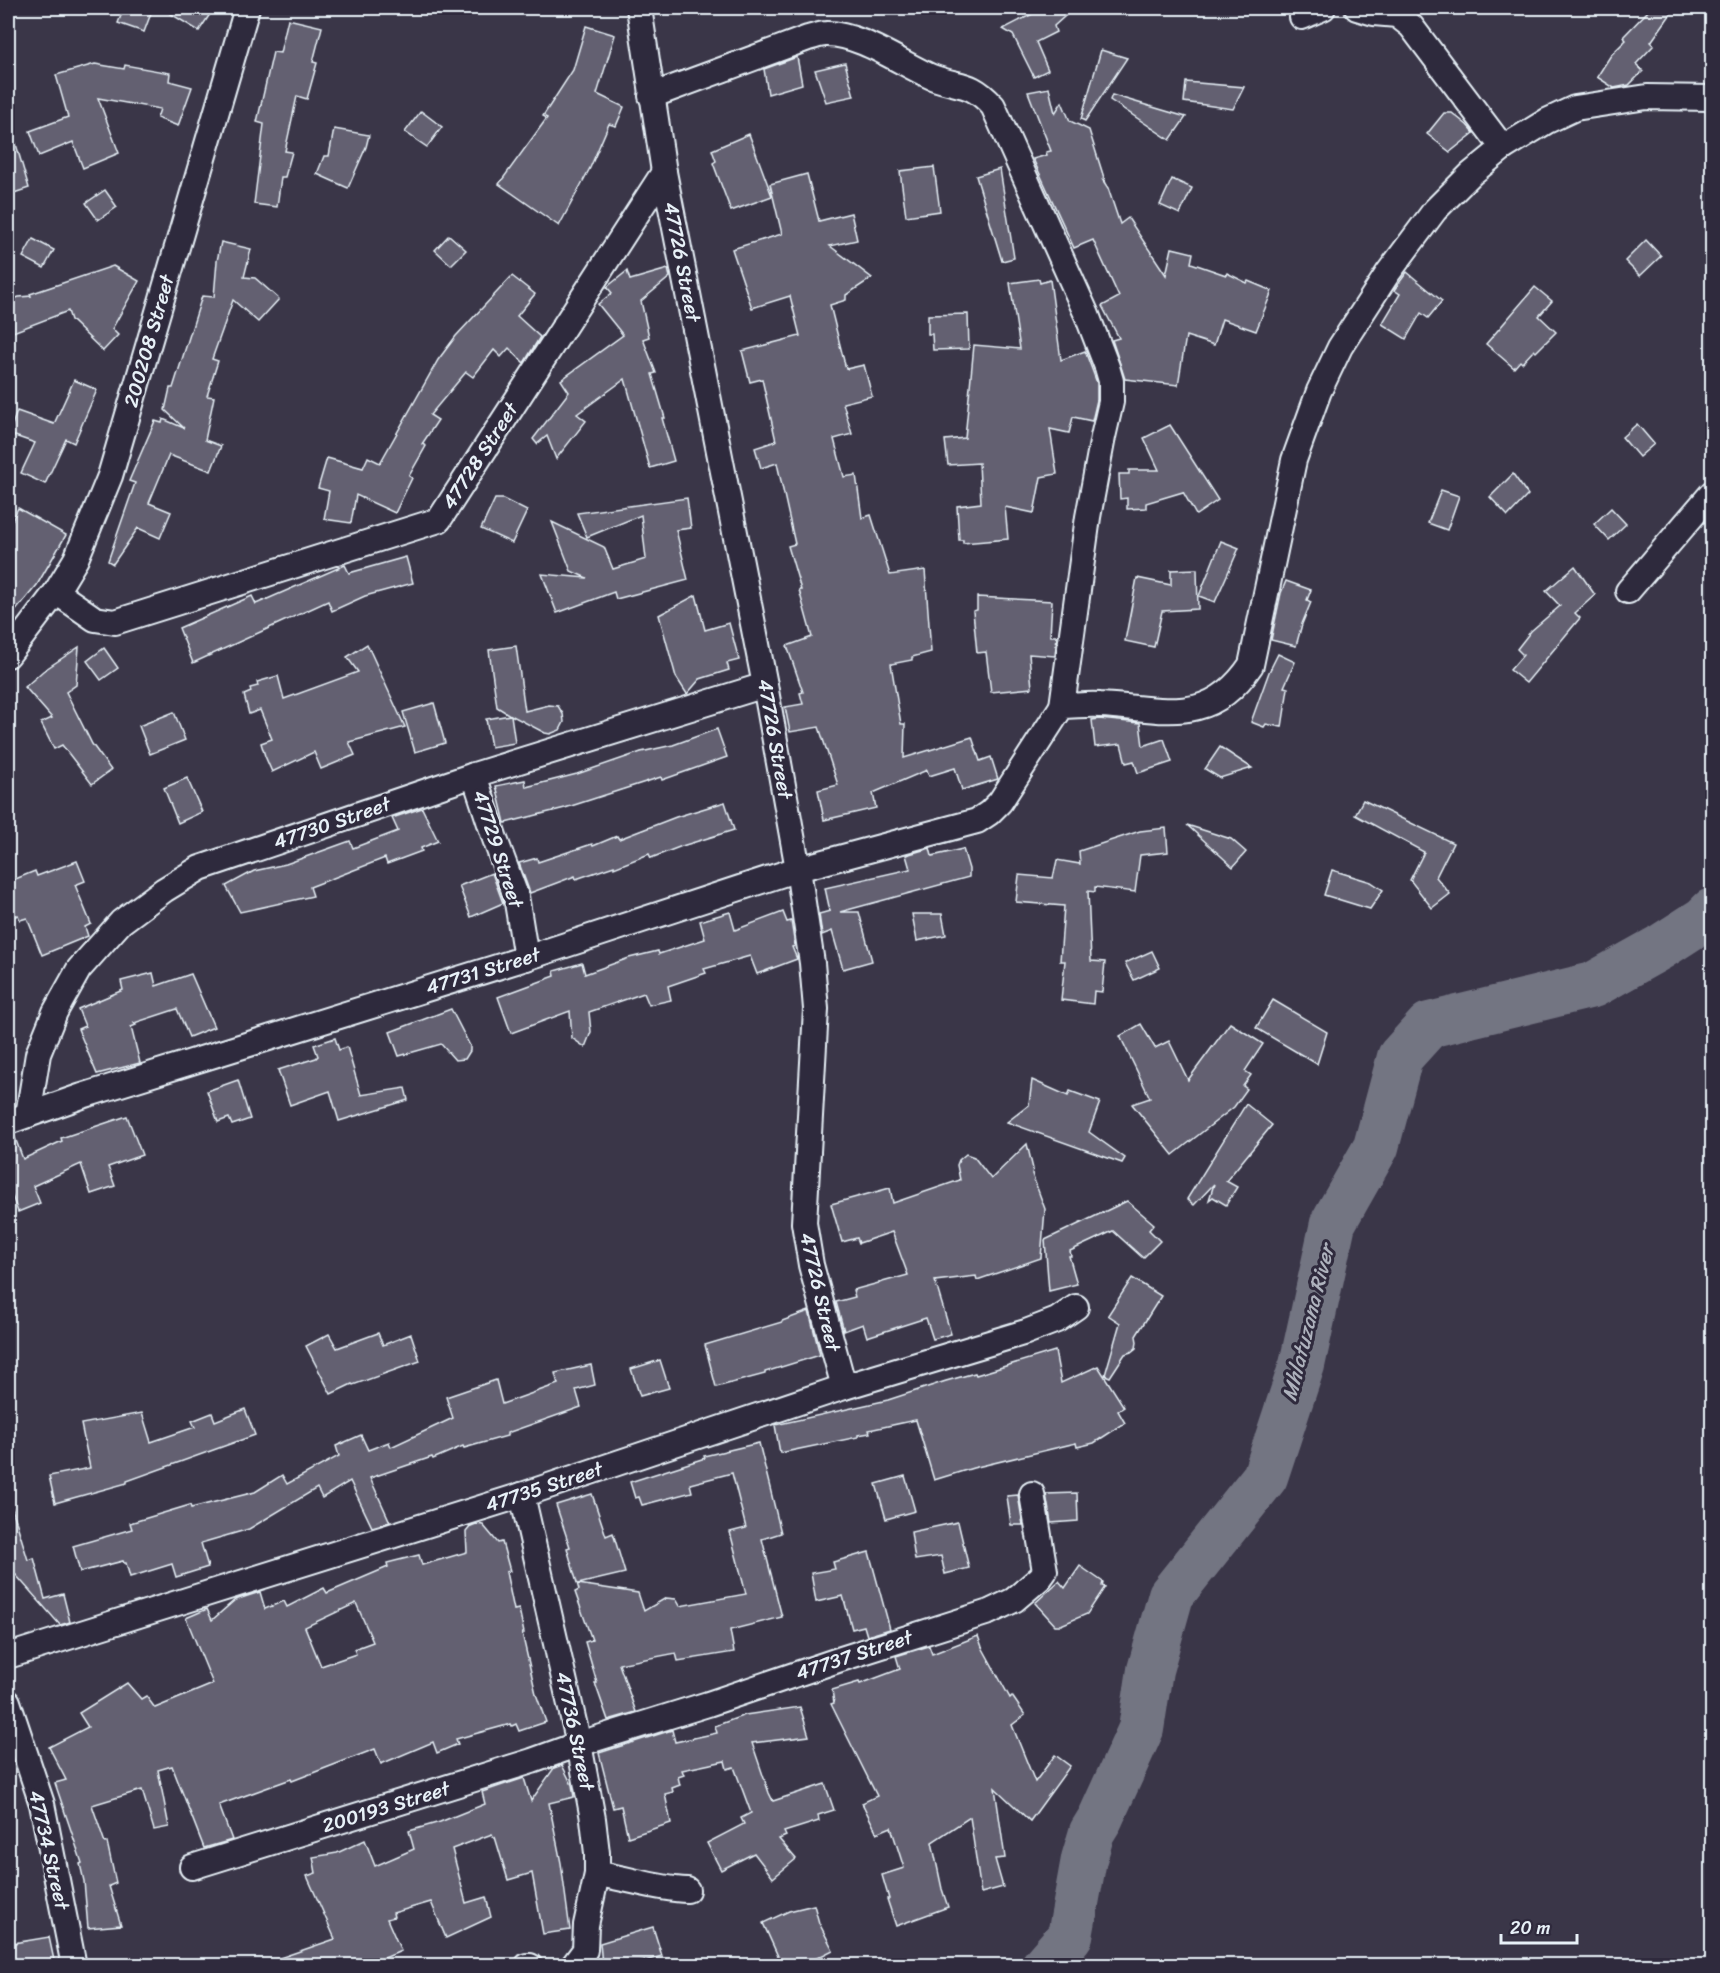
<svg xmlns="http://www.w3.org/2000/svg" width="1720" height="1973" viewBox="0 0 1720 1973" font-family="Sriracha,sans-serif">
	<rect width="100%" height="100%" fill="#3a3648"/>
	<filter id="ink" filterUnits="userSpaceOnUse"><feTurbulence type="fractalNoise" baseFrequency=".0167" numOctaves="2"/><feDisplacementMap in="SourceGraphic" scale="12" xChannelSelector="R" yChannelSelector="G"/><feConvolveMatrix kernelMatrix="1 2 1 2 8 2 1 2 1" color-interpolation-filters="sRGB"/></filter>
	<g filter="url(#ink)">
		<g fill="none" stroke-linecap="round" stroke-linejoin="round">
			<path stroke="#737482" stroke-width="46" d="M1044,1966L1070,1936L1084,1859L1092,1832L1100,1819L1141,1729L1150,1670L1171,1595L1265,1477L1302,1365L1333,1223L1376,1147L1400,1057L1429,1025L1593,985L1659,948L1704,919L1712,911"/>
		</g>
		<g fill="#636171" stroke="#e8f1f8" stroke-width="1.5" fill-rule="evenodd">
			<path d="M124,8H153L144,32L118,23Z"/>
			<path d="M161,8H214L199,31Z"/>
			<path d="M1044,8H1074L1054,26L1056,32L1036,42L1048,70L1034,77L1013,35L1003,29Z"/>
			<path d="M1651,8H1675L1651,42L1654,45L1636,64L1643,71L1629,85L1614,88L1597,77L1611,55L1626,40L1623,37Z"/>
			<path d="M288,19L322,27L313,62L317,63L307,99L297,96L285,151L292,152L285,177H281L277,207L254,204L264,124L257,122L273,52L280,53Z"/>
			<path d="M586,26L615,35L597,94L624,107L616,126L609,124L590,168L559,226L499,184L547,118L543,116L573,70Z"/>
			<path d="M1101,50L1127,58L1085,121L1081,119Z"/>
			<path d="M797,57L802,84L768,94L764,69Z"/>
			<path d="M845,63L854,96L826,102L815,70Z"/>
			<path d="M95,64L124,69L125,65L170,73L169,81L192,87L178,126L157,118L160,109L98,98L119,153L83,168L73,142L39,156L30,131L68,117L56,75Z"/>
			<path d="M1186,82L1244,87L1233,109L1184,102Z"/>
			<path d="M1049,88L1055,113L1062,102L1070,121L1089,130L1105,181L1102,179L1108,188L1120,224L1128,218L1166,275L1172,248L1193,253L1191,263L1226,275L1227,273L1247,283L1248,281L1272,291L1256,331L1222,319L1214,345L1186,336L1178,385L1125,379L1112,340L1119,338L1102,306L1119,297L1093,240L1074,248L1033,159L1047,155L1046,152L1051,151L1028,92Z"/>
			<path d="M1112,95L1186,117L1170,140L1110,100Z"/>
			<path d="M421,111L442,127L427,147L405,132Z"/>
			<path d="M1444,113H1452L1467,125L1474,133L1450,152L1427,134Z"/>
			<path d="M334,129L369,135L366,147L348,188L317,174L324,156H329Z"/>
			<path d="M13,134L29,188L8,195V135Z"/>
			<path d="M749,134L772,196L731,211L713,163L716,161L712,150Z"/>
			<path d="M934,167L940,211L906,216L900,171Z"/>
			<path d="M1000,169L1014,258L1002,261L976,176Z"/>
			<path d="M807,174L819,221L851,213L857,240L830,246L872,278L846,295V300L830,305L846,369L864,365L872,396L843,403L852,434L834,439L844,477L856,475L862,518L871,515L890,575L925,570L931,652L912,657V660L891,664L901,724H905L904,758L972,737L980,761L991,757L998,779L962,790L955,768L929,776L927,770L873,793L876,808L824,820L818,790L838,785L819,727L790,732L785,707L803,704L800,693L803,692L787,646L812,637L799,590H801L788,546L795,544L777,463L761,468L755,448L776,441L762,379L750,382L742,351L800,336L790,296L752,308L732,249L782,234L770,184Z"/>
			<path d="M1172,179L1192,188L1180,214L1160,205Z"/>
			<path d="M105,190L117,207L98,220L86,203Z"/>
			<path d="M449,235L466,250L451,265L435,250Z"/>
			<path d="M33,239L54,250L44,268L23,257Z"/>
			<path d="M1646,240L1661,256L1640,276L1625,261Z"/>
			<path d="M221,242L251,249L244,277L255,278L279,299L258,322L233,300L212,359L218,361L207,396L214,397L205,440L221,446L211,471L169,455L149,503L171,512L160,538L138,528L113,564L108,561L135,483L129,481L155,421L162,423L163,419L184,428L165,410L170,388H173L202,296L214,297L217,261Z"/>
			<path d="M113,266L139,281L112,329L118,335L103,351L71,320L68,311L8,334V301L19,297L31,296L30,294Z"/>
			<path d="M668,269L670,277L641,301L649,337L643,339L656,373L652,374L665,418H662L674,461L650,468L625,379L577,414L586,421L556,459L547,436L537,444L533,439L569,392L561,380L623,335L598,304L612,293L607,287L627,271L630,280Z"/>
			<path d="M1407,272L1442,301L1428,318L1421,313L1406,339L1382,324L1400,294L1394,290Z"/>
			<path d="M512,276L535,294L517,316L540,337L524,363L509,348L501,357L494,350L473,377L466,372L430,415L438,420L422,444L426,446L409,476L412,478L395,513L356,495L351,523L324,519L329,491L318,488L327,458L363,468L368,457L380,463L438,360L456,336Z"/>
			<path d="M1039,279L1040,283L1050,280L1061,360L1085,351L1093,372L1097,383V400L1092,421L1073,417L1069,433L1050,429L1057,474L1041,477L1034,513L1005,507L1008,539L963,543V540H959L957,506L981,503L979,463L948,465L945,440L965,438L974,345L1020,349L1010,283Z"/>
			<path d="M1535,287L1552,301L1539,316L1556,332L1536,352L1534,350L1522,363L1520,361L1514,368L1486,344Z"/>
			<path d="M968,314L969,349L933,350L932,334H928V315Z"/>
			<path d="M74,380L97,390L74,443L66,439L45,484L21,473L35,443L9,434L17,411L54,424Z"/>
			<path d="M1637,424L1654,444L1639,457L1622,437Z"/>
			<path d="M1170,425L1218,500L1196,515L1183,492L1146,503V508L1127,509V498L1120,499L1119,474H1129V470H1159L1144,438Z"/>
			<path d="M1513,474L1528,495L1508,516L1490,497Z"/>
			<path d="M1441,490L1459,496L1447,530L1428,523Z"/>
			<path d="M687,498L691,528L676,530L688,580L616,599L614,592L557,613L542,574L587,578L571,571L552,522L604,547L613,569L646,559L641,515L587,537L577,513Z"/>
			<path d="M495,499H503L527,511L512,543L481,529Z"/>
			<path d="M18,508L66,535L37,585L8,620V529Z"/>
			<path d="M1611,508L1626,524L1609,540L1594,524Z"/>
			<path d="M1221,541L1239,548L1215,602L1199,596Z"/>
			<path d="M406,557L413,583L365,596L332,611L328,601L193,663L179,628L252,596L256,604L345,565L349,573Z"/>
			<path d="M1575,566L1595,595L1575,613L1580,618L1526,683L1510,670L1523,655L1517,649L1531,631L1560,606L1546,591Z"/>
			<path d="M1197,569L1198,609L1162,611L1154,647L1125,641L1137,578L1171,585V570Z"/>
			<path d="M1286,581L1311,590L1307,600L1311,602L1302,624L1296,646L1271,640L1281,593Z"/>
			<path d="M696,595L705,630L729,623L739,660L727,663L729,670L700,679L687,694L676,677L659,615Z"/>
			<path d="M977,597L1052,601L1050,636H1057L1055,656L1029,654L1032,688L991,692L986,652L977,653L973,611L977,610Z"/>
			<path d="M367,644L405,727L349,742L355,755L321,769L314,752L272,772L265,756L261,743L272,739L260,710L249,714L244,695L251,692L250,688L258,686L257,682L278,676L284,699L358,672L347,657Z"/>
			<path d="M516,646L525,711L549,705L558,706L563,714L564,722L560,730L550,734L545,733L511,715L515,743L491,747L486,719L510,715L497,707L489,650Z"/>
			<path d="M79,647L76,685L66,692L92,744L111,770L92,784L62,745L54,749L41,723L52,718L25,687L43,671Z"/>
			<path d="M104,648L118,668L101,680L87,661Z"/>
			<path d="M1278,654L1295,662L1284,687L1288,688L1282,727L1266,724L1264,727L1251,722L1269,672Z"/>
			<path d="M434,703L445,743L415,752L403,712Z"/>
			<path d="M174,712L185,740L150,754L139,726Z"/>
			<path d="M1099,719L1140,723L1143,746L1164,739L1172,762L1138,773L1134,761L1126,763L1121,744L1095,747L1092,720Z"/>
			<path d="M717,729L727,757L662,780L661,777L565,808L505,823L496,786L525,780L526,787L577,774L641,752L673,745Z"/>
			<path d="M1220,747L1252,768L1220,778L1205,769Z"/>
			<path d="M187,778L202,812L178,823L164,788Z"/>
			<path d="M1363,800L1453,843L1436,877L1450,894L1432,908L1410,880L1424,852L1355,815Z"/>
			<path d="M725,802L734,830L682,846L651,858L649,854L614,868V866L576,879L575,876L530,893L519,863L537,858L538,862L592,844L593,846L617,836L619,839L676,817Z"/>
			<path d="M422,808L438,841L421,848L422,851L387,864L385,858L310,887L313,896L240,912L226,886L254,871L286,864L350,841L353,848L398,831L392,818Z"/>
			<path d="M1187,825L1231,839L1246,852L1233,867Z"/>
			<path d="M1166,828L1168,852L1140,855L1135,892L1095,887V892L1088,891L1091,961L1105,962L1102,992L1094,991L1093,1004L1061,1000L1065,961H1060L1064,906L1016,902L1019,875L1053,878L1057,860L1080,864L1079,851L1140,831Z"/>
			<path d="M930,848L932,856L963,849L969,869V877L840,912H859L872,961L843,969L832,931L822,935L819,914L830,911L825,888L910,869L906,855Z"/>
			<path d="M77,861L85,881L75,885L91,924L85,927L88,936L42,955L27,918L20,920L18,915L8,919V882L35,871L37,876Z"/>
			<path d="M1332,870L1371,882L1383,890L1370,909L1324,895Z"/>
			<path d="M492,873L503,903L471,917L459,886Z"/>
			<path d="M730,912L735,930L783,912L787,922L791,921L795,946L792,947L797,959L757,974L750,956L704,969L706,973L668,986L671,1000L649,1005L644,993L589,1012L591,1032L585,1047L572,1038L570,1011L511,1033L498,997L555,976L554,971L582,963L585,974L629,958L658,951L659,954L705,939L700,921Z"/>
			<path d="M912,914H942L946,935L917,941Z"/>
			<path d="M1152,951L1160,968L1134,980L1125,963Z"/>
			<path d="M153,973L156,986L191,974L214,1027L189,1037L177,1009L134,1023L136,1025L131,1027L140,1063L97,1074L78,1029L85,1026L78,1009L123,990L121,981Z"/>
			<path d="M1273,1000L1327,1032L1317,1064L1256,1028Z"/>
			<path d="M451,1009L470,1046V1051L465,1059L455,1060L441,1044L399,1056L390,1032Z"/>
			<path d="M1230,1023L1263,1044L1245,1071L1251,1075L1243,1086L1247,1089L1234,1107L1173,1155L1132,1104L1150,1098L1120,1036L1141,1024L1155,1048L1169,1041L1188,1080Z"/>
			<path d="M335,1038L339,1050L347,1047L361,1095L405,1088L408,1100L339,1121L330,1091L290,1105L278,1070L316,1058L318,1056L314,1045Z"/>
			<path d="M238,1080L250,1119L232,1125L229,1118L218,1122L207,1091Z"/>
			<path d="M1032,1080L1068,1096L1070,1091L1100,1102L1089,1132L1125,1158L1122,1163L1007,1122L1029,1105Z"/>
			<path d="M1246,1104L1272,1125L1226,1181L1237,1187L1226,1205L1213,1197L1209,1200L1214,1184L1194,1205L1187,1199Z"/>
			<path d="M127,1116L142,1155L108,1167L115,1186L91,1194L81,1164L33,1186L40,1203L18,1212L12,1196L8,1198V1136L14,1135L23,1159L62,1141L61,1138Z"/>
			<path d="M1027,1144L1033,1169L1032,1174L1045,1209L1041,1258L977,1280L976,1276L935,1281L951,1334L933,1339L926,1318L867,1337L863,1324L844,1331L836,1302L855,1297L853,1290L908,1275L892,1232L859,1243L857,1238L842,1242L831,1204L890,1188L893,1203L960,1180L957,1165L959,1160L966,1154L974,1157L991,1179Z"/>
			<path d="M1127,1201L1154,1224L1149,1230L1160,1241L1143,1258L1113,1231L1070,1251L1071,1256H1069L1077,1284L1049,1291L1045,1240Z"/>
			<path d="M1132,1278L1161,1296L1136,1336L1137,1342L1136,1348L1131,1352L1125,1354L1110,1377L1105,1375L1120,1323L1108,1315Z"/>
			<path d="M809,1311L820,1355L765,1372V1374L716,1387L705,1345L782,1322V1321Z"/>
			<path d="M378,1333L383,1345L411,1334L420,1361L353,1385L352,1384L331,1394L306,1346L329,1334L337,1348Z"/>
			<path d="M1055,1351L1061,1383L1098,1366L1124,1407L1118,1411L1125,1423L1094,1443L1077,1447L1076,1443L973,1468L934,1480L916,1420L869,1430L870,1433L858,1435V1437L780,1453L775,1425L888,1400L946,1381L975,1373L976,1375Z"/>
			<path d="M660,1360L669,1388L640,1396L631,1369Z"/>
			<path d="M591,1365L595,1385L576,1390L581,1407L507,1433V1436L464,1448L463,1446L433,1459L432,1457L370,1478L390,1522L372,1527L350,1481L322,1498L317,1488L249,1529L201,1543L208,1567L176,1577L172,1564L130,1577L126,1563H124L123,1561L80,1572L73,1546L132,1529L130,1523L190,1505L191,1508L255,1492L282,1475L287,1484L339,1456L336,1446L361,1435L368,1450L389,1442L391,1447L453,1418L446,1397L496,1380L502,1404L558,1384L555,1373Z"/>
			<path d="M245,1409L255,1435L127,1481V1483L55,1503L49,1476L90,1468L81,1424L142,1413L151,1442L195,1427L192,1421L212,1413L215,1421Z"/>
			<path d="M759,1443L781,1533L762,1539L782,1617L730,1630L734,1652L678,1661L676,1653L619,1664L636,1712L608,1720L595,1683H597L585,1642L592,1640L575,1592L579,1590L567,1548L570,1547L556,1505L592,1494L606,1536L613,1533L625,1573L578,1584L638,1593L644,1611L666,1598L676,1599L680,1606L746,1594L730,1532L746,1528L732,1473L690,1484L692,1492L642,1505L639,1497L635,1498L630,1482L705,1458L704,1456Z"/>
			<path d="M905,1476L915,1511L886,1519L876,1484Z"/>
			<path d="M1077,1493L1078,1521L1051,1523L1046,1494Z"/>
			<path d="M1018,1495L1023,1525H1011L1007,1496Z"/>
			<path d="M12,1508L28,1560L34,1558L45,1599L63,1594L70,1622L60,1625L8,1566V1509Z"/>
			<path d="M958,1522L969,1568L945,1574L941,1556L915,1560L911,1532Z"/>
			<path d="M476,1524L483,1525L498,1543L502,1542L510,1571L506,1572L514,1610L519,1609L524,1633H522L536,1694L546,1722L519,1731L516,1724L512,1726L511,1724L456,1739L458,1744L437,1753L433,1742L381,1764L375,1749L292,1781L291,1779L219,1805L232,1840L204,1848L172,1766L158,1770L169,1827L154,1830L142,1790L92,1805L105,1843L107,1842L116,1883L109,1886L121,1925L88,1928L84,1881L80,1864L82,1863L55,1783L66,1780L49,1747L88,1727L79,1713L127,1683L141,1699L146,1696L155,1708L213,1684L186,1618L207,1609L212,1620L235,1600L260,1592L265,1609L284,1601L287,1607L324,1588L327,1593L388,1567L387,1563L419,1555L422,1565L467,1552L466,1532L471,1526ZM356,1603L373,1642L354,1649L356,1654L321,1666L305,1627Z"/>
			<path d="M869,1552L890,1629L867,1636L864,1626L852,1629L843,1596L816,1602L811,1573L835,1569L833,1562Z"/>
			<path d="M1080,1566L1103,1582L1102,1586L1105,1587L1087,1614L1061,1625H1055L1035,1603L1059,1581L1065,1588Z"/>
			<path d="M978,1636L982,1647L1010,1698L1012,1696L1025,1715L1012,1725L1035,1782L1055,1755L1070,1766L1030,1821L995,1788L1005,1858L995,1859L1003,1887L981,1893L970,1817L932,1842L942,1889L948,1907L896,1926L887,1899H889L882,1875L904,1868L891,1827L877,1833L862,1803L877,1796L831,1704L834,1703L832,1690L859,1682L860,1684L900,1669L896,1656L929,1646L932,1654Z"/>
			<path d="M800,1707L809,1736L752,1743L769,1793L773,1801L825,1784L834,1810L818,1815L819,1821L784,1832L786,1836L779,1839L796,1859L773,1878L754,1853L721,1870L707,1843L744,1824L741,1818L751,1813L734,1767L727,1769L725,1761L682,1770L684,1775L678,1777L680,1785L672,1788L673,1792L665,1794L671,1823L628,1837L621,1806L613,1808L599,1753L672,1730L675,1742L717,1733L715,1726L745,1715Z"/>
			<path d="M562,1765L572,1785L574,1797L549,1803L561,1863L570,1930L543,1934L532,1873L508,1880L495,1837L494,1838L492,1834L452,1849L466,1903L486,1897L491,1917L446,1938L431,1902L393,1913L394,1917L387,1919L401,1951L368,1965H268V1962L335,1939L307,1876L316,1873L313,1857L337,1853L365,1840L375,1866L414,1849L409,1831L440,1822L485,1804L482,1792L524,1778L531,1801L554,1768Z"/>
			<path d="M814,1905L819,1923L833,1950L803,1965H782L763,1923L789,1911Z"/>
			<path d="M653,1927L662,1956L632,1965H602L600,1943Z"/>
			<path d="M49,1937L55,1965H8V1944Z"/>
		</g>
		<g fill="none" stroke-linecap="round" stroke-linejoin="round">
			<defs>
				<g id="street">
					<path d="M639,8L664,172L765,685L798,869L812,963L816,1009L804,1223L811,1265L844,1387"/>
					<path d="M1357,8L1374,13L1397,15L1411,26L1503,148"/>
					<path d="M1302,17L1323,8"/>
					<path d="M651,96L808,38C813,37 820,34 826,34C859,33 902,64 932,77C960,88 969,80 993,106L1087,315L1107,367L1111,381V402L1103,437L1088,517L1062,706"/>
					<path d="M1628,591L1712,493"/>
					<path d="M56,592L95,619L115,622L439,520L664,172"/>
					<path d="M8,655L56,592L76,559L110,476L247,8"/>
					<path d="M474,775L495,839L516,896L526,958"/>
					<path d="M28,1115L38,1054L55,1012L79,969L121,922L164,890L200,868L474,775L765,685"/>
					<path d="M8,1122L82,1096L526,958L798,869L977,821L989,813L1000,802L1062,706C1075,706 1087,704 1100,705C1162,708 1209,728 1251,665L1294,460L1319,391L1340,347L1388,273L1435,210L1471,174L1503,148L1547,121L1575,108L1647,97L1712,98"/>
					<path d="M522,1495L579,1744L593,1819L597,1853V1874L586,1925L585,1950L573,1966"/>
					<path d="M8,1656L522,1495L844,1387L1026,1332L1057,1320L1076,1307"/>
					<path d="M8,1702L42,1804L74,1966"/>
					<path d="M192,1867L532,1761L579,1744L708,1704L841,1659L989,1612L1014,1600L1040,1578L1045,1571L1032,1494"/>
					<path d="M597,1874C627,1878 657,1889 687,1890"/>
					<path d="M527,1966H530"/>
				</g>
			</defs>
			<use href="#street" stroke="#e8f1f8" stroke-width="28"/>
			<use href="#street" stroke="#2f2a3d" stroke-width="24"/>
		</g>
	</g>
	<g text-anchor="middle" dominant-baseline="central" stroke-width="6" stroke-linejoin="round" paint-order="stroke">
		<g font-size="20" fill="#e8f1f8" stroke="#2f2a3d">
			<text transform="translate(682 262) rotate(79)">47726 Street</text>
			<text transform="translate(149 341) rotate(-74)">200208 Street</text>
			<text transform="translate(480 456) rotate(-57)">47728 Street</text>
			<text transform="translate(775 739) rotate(80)">47726 Street</text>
			<text transform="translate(332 823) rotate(-19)">47730 Street</text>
			<text transform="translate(498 849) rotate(72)">47729 Street</text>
			<text transform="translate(483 971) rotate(-17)">47731 Street</text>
			<text transform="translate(820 1292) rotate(77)">47726 Street</text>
			<text transform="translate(544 1487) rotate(-18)">47735 Street</text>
			<text transform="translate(854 1655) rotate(-18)">47737 Street</text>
			<text transform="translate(575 1731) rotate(78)">47736 Street</text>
			<text transform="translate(386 1807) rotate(-17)">200193 Street</text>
			<text transform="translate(49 1850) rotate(77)">47734 Street</text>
		</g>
		<g font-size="21" font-style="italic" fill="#aeb2bd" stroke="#2f2a3d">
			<text transform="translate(1308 1323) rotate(-76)">Mhlatuzana River</text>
		</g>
	</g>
	<rect width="1720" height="1973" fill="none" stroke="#2f2a3d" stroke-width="30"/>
	<rect x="15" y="15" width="1690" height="1943" fill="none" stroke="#e8f1f8" stroke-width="2" filter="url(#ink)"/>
	<path d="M1501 1934v9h76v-9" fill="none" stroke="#e8f1f8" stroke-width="3"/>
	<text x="1510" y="1934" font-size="18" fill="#e8f1f8" stroke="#2f2a3d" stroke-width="4.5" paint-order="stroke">20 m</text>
</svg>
